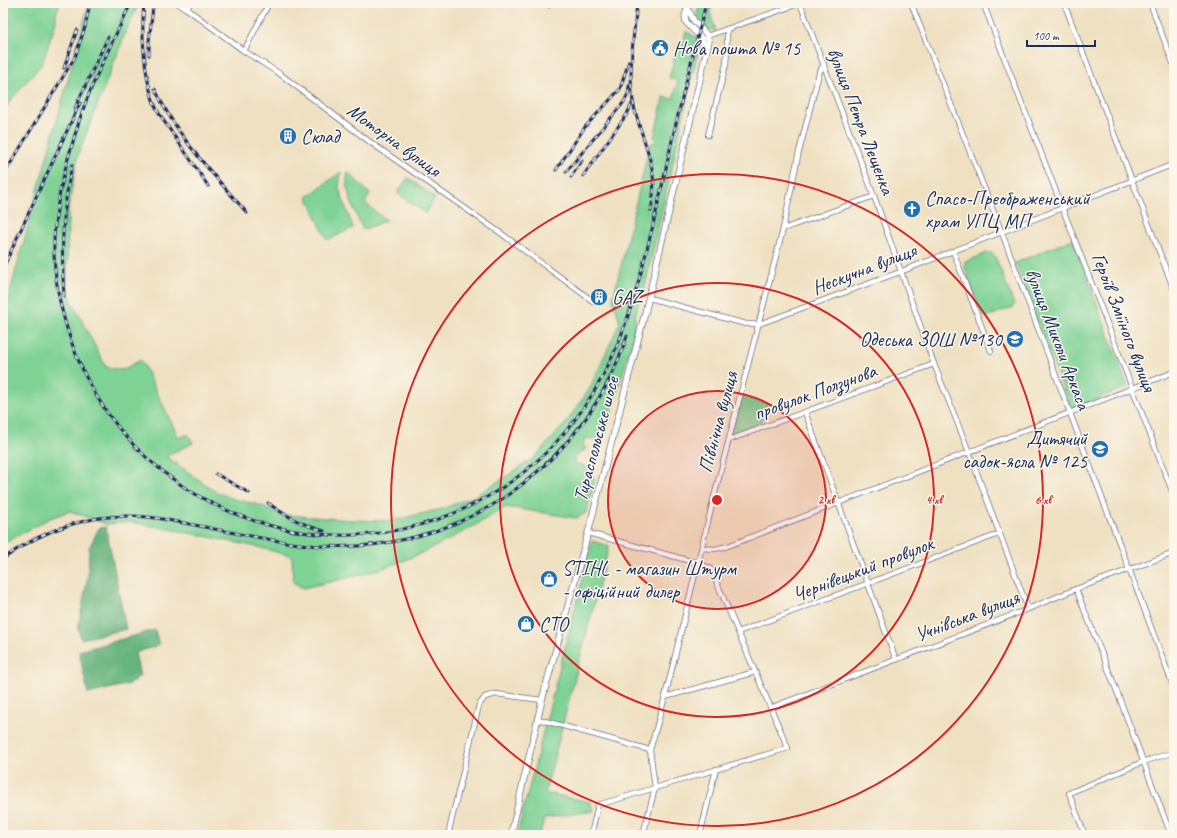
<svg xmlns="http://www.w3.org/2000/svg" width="1177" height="838" viewBox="0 0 1177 838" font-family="Caveat,sans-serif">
	<rect width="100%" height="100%" fill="#fbf7ec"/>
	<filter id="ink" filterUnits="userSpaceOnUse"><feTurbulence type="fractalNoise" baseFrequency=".025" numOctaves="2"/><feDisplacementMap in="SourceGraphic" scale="8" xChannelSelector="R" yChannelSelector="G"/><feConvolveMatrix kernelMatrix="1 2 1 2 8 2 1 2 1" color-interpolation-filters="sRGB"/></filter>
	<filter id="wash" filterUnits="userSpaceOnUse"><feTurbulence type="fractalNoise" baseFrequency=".012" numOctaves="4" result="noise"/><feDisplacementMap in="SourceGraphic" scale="16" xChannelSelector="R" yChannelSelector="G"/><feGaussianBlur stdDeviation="0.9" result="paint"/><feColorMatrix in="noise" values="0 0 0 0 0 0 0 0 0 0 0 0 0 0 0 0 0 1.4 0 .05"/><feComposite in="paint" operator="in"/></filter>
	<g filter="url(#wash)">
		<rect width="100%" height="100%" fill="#efe0c1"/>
		<g fill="#7ed294" stroke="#4c8079">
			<path d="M3,3H60L56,13V22L42,64L19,90L3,111Z"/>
			<path d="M89,3H139L127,29L78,155L68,210L67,285L73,304L106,367L122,370L141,360L179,438L188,434L193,443L166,456L216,492L237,500L256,504L285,515L354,520L391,521L442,509L477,495L513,472L535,457L565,424L589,390L620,322L613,299L650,144L656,142L654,137L664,97L673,99L678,81L669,78L678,45L683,42L686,31L698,39L702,52L697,55L644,291L642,293L636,312L632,341L605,435L594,441L593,439L585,438L583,444L586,449L575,457L574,463L585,466L595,479L586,513L577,518L506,507C466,531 425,555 380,569C355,577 328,582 303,588L293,582L292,556L257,547L185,532L131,522L106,524L70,511L50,518L3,544V314L8,299Z"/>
			<path d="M700,3H712L710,12L716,31L707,29L696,16Z"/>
			<path d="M341,172L339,188L353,228L327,240L307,197Z"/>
			<path d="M348,172L370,194L365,203L386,220L363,230C356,214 343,188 348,172Z"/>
			<path d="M408,178L435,198L425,213L397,193Z"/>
			<path d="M1073,239L1128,387L1071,409L1015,263Z"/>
			<path d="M987,253H992L995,256L1014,304L1013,307L987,317L984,316L981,313L964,265L965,262Z"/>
			<path d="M741,396L768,404L760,426L730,437Z"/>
			<path d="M592,541L609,546L545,793L590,802L594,811L545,818L539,835H517Z"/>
		</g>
		<g fill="#66b47e" stroke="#40726e">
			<path d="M106,527L126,629L81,639L78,629L88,575L89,548L99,528Z"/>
			<path d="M155,630L159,645L135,653L140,676L129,684L88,694L79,651Z"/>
		</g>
	</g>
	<g filter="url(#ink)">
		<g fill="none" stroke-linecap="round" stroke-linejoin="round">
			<defs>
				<g id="minor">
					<path d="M177,3L187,9L244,51L280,74L370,142L502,234L594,302"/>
					<path d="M546,3L549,5"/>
					<path d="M800,3L874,196L934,364L969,452L1028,609"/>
					<path d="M911,3L1002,233L1174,688"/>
					<path d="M983,3L1174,496"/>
					<path d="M1064,3L1174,290"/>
					<path d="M1150,3L1174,66"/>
					<path d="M187,9L190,3"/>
					<path d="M707,36L801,3"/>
					<path d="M244,51L269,3"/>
					<path d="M708,135L726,64L727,51V29"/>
					<path d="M783,229L874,196"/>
					<path d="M953,251L991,351"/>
					<path d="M649,298L746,324H759L900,272L1174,164"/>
					<path d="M805,412L896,660"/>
					<path d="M729,440L934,364"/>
					<path d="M588,533L698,563L711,569L788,748L598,805L591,835"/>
					<path d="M702,548L715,549L728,546L1174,372"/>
					<path d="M1076,589L1116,689L1171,835"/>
					<path d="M738,632L999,534"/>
					<path d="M665,697L755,672"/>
					<path d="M770,708L1028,609L1076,589L1174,553"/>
					<path d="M538,719L650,750"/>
					<path d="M448,835L479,705L485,697L496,694L542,700"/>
					<path d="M643,835L655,788L650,750L665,697L713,501L783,229L798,156L819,73L824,64"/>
					<path d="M700,835L716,769"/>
					<path d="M1085,835L1069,793L1143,762L1174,752"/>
				</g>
				<g id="major">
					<path d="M689,3L685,16L686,22L702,39L706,49"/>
					<path d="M511,835L542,700L588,533L645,313L709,41L706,34L694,21L688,9"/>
				</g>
			</defs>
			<use href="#minor" stroke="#656d81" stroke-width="6"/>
			<use href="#major" stroke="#656d81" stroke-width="7"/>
			<use href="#minor" stroke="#fff" stroke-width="4.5"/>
			<use href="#major" stroke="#fff" stroke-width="5.5"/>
			<defs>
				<g id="rail">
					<path d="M131,3C115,37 97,71 84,107C78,123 74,139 69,155C60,187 53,219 54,253C55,289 64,324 77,357C99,411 136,455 184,487C317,574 491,540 582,410C616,362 632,309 646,253C655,218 663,183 670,149C681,100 694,52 706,3"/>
					<path d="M144,3C141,32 144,76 154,103C159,116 169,128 177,140C187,155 198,170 208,186"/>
					<path d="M637,3C634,35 628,69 633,101C637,126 650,149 653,175C655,187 653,199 651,211"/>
					<path d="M149,55V41L153,7"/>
					<path d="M64,68L77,30"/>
					<path d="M155,89C177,137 213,174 247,213"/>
					<path d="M75,108L108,37"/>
					<path d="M556,170L585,127L620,89L629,61"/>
					<path d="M566,172L624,102L628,94L629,86"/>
					<path d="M3,176L75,57L85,27L90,3"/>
					<path d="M583,176L627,114L633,102"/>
					<path d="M571,177L582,161"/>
					<path d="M3,268L80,103"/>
					<path d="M64,296C61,249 62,211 72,165"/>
					<path d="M216,474L249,493"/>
					<path d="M268,503C285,516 303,525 324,531"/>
					<path d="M3,559C44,528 95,512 147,517C160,518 172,521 184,523C222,530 260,539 299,544C377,554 458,534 520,486C572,446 607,398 627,336"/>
				</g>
			</defs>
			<use href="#rail" stroke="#1b2f5e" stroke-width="3"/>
			<use href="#rail" stroke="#fbf7ec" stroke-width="1.5" stroke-dasharray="4.5" stroke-linecap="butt"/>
		</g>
	</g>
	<circle cx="717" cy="500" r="109" fill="#d62828" fill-opacity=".12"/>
	<g fill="none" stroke="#d62828" stroke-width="2">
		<circle cx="717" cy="500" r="109"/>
		<circle cx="717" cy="500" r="217"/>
		<circle cx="717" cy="500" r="326"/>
	</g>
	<defs>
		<symbol id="civic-disc" viewBox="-11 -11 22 22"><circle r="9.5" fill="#1f6fb2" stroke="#fbf7ec"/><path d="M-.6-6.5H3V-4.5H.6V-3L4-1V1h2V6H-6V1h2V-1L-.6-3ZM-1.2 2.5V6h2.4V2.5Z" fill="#fff"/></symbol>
		<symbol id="building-disc" viewBox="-11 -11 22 22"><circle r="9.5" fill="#1f6fb2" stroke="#fbf7ec"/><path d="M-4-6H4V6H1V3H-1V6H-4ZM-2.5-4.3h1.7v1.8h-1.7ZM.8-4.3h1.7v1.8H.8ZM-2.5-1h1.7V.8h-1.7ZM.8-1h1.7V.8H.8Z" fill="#fff"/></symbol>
		<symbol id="church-disc" viewBox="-11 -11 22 22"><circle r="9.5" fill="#1f6fb2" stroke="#fbf7ec"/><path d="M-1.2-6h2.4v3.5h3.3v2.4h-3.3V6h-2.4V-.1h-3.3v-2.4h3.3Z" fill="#fff"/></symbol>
		<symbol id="school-disc" viewBox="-11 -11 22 22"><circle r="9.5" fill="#1f6fb2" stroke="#fbf7ec"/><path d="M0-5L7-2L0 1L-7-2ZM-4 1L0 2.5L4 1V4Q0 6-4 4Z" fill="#fff"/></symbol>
		<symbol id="shop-disc" viewBox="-11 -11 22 22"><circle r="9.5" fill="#1f6fb2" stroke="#fbf7ec"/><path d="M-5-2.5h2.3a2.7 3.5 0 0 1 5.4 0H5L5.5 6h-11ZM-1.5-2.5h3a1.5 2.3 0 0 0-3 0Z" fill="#fff"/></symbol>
	</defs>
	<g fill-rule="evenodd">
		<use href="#civic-disc" x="650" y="38" width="20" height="20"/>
		<use href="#building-disc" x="278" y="126" width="20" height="20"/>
		<use href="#church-disc" x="902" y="199" width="20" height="20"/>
		<use href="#building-disc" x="589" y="287" width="20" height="20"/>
		<use href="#school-disc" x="1005" y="329" width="20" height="20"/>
		<use href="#school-disc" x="1090" y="439" width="20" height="20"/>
		<use href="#shop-disc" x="539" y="569" width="20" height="20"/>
		<use href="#shop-disc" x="516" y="614" width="20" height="20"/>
	</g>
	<g text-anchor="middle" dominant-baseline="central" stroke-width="3" stroke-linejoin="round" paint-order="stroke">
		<g font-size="20" fill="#1b2f5e" stroke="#fbf7ec" text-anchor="start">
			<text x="673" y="48">Нова пошта № 15</text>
			<text x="301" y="136">Склад</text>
			<text x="925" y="198">Спасо-Преображенський<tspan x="925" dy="23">храм УПЦ МП</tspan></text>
			<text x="612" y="297">GAZ</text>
			<text x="1002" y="339" text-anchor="end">Одеська ЗОШ №130</text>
			<text x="1087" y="438" text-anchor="end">Дитячий<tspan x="1087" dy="23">садок-ясла № 125</tspan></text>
			<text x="562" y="568">STIHL - магазин Штурм<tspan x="562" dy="23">- офіційний дилер</tspan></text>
			<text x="539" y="624">СТО</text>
		</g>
		<g font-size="20" fill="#1b2f5e" stroke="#fbf7ec">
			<text transform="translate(861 121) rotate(69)">вулиця Петра Лещенка</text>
			<text transform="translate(394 140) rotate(36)">Моторна вулиця</text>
			<text transform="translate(864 269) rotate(-21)">Нескучна вулиця</text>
			<text transform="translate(1124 322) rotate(69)">Героїв Зміїного вулиця</text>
			<text transform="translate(1058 339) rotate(69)">вулиця Миколи Аркаса</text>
			<text transform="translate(815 392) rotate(-20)">провулок Ползунова</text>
			<text transform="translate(718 422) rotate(-75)">Північна вулиця</text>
			<text transform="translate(596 439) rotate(-75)">Тираспольське шосе</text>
			<text transform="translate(863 569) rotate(-21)">Чернівецький провулок</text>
			<text transform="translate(967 616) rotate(-21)">Учнівська вулиця</text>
		</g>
	</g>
	<circle cx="717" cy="500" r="6" fill="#d62828" stroke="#fbf7ec" stroke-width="2"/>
	<g font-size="12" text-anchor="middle" font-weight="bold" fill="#d62828" stroke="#fbf7ec" stroke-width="3" stroke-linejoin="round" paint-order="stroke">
		<text x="826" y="504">2 хв</text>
		<text x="934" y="504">4 хв</text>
		<text x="1043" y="504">6 хв</text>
	</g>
	<rect width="1177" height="838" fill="none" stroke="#fbf7ec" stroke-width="16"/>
	<path d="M1027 40v6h68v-6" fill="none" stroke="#1b2f5e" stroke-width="2"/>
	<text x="1033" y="40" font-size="12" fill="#1b2f5e" stroke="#fbf7ec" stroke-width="3" paint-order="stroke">100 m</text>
</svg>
